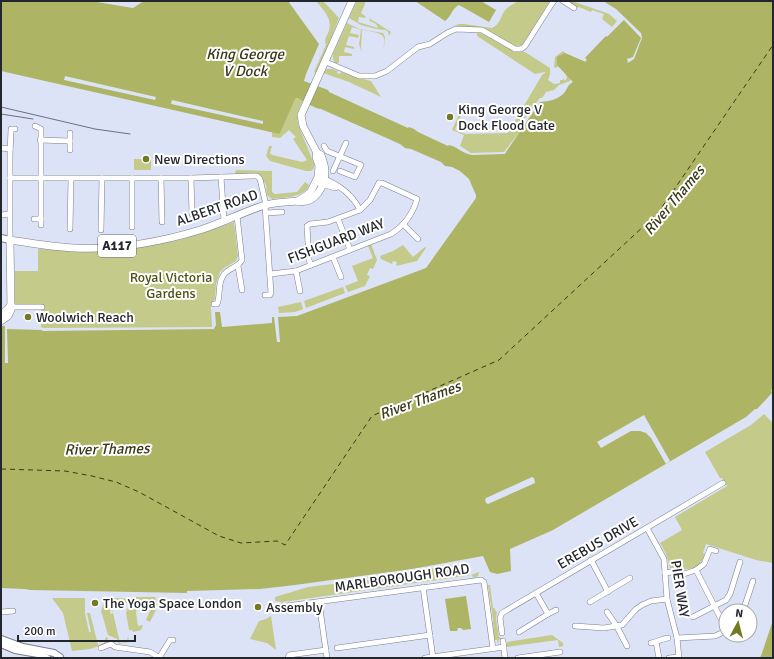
<svg xmlns="http://www.w3.org/2000/svg" width="774" height="659" viewBox="0 0 774 659" font-family="Signika,sans-serif">
	<rect width="100%" height="100%" fill="#dce3f6"/>
	<g fill="#c4ca8a">
		<path d="M316,1H323L339,18L322,61L316,73L314,72L326,45C324,40 326,37 328,33C334,20 324,11 316,1Z"/>
		<path d="M357,1H365V4L361,13L366,17L365,18L359,17L358,22L378,28L376,24L370,21L369,18L391,32L389,36L388,32L386,30L376,29L361,25L349,18Z"/>
		<path d="M518,1H550L523,44L519,46H515L482,28L454,26L459,24H464L492,28C501,24 500,16 506,9C509,6 514,4 518,1Z"/>
		<path d="M572,1L609,14L617,21L612,27L602,19L604,14L592,10L591,12L579,7L577,8L570,4Z"/>
		<path d="M624,20L561,155H494L505,154L506,152L540,102C548,102 560,99 565,92C569,86 567,86 573,82L571,78L570,81L559,85L554,90L546,92L542,98H540L517,129L520,131L504,152L471,153L460,146L464,135L452,130L461,110H463L455,130L465,134L508,133L542,75L545,73V72L535,74L477,36V32L484,34L516,52H525L550,68V74L548,80L554,84L560,83V80H563V78L565,81L567,77C564,72 564,70 558,66L556,68L554,67L555,57L563,51L569,56L585,62L587,59L585,58L606,36L607,37Z"/>
		<path d="M347,23L359,29L383,33L385,37L384,48C383,45 385,41 384,38C382,32 368,31 362,30L361,47L362,53L359,44L361,30L352,27L350,33L359,35L358,38L349,36L346,45L354,47V49L345,47L344,52L352,54V56H339V63H335L333,59V54Z"/>
		<path d="M327,69H332L338,71L337,73L340,74L341,72L351,76L371,81L381,97L349,82L323,73Z"/>
		<path d="M295,98L303,100L297,113L298,124L314,164V168L311,171H306L270,161L266,156L269,146H272L270,153L272,155L302,162L307,160L293,139L296,137L289,130L280,138L272,137V132L279,134L280,132Z"/>
		<rect x="134" y="159" width="17" height="11"/>
		<path d="M236,170L272,171V192L275,194L297,192L305,182L309,185C306,197 283,198 272,199L267,195L266,185L260,176L235,174Z"/>
		<path d="M234,222L238,256L236,261L224,268L220,272L216,284L215,299L212,303L211,307L212,327L43,328L41,327V306H15V271H38V249C84,252 133,250 179,240C197,235 215,228 234,222Z"/>
		<path d="M371,244L377,260L373,269L370,268L367,275L370,276L365,286L348,292L345,286L358,281L352,266L373,258L368,246Z"/>
		<path d="M403,245L413,257L425,247L426,248L417,261L396,266L397,262L393,261L392,264L381,259L380,256L393,251Z"/>
		<path d="M343,287L345,293L306,308L304,301Z"/>
		<path d="M301,302L303,309L295,312L279,313L278,307Z"/>
		<path d="M764,414L773,423V563L756,560L706,544L703,553L705,554C699,572 685,570 670,568L666,554L660,543L682,530L675,517L727,486L722,478H720L705,452L751,425Z"/>
		<path d="M456,565H460L462,575H471L479,572L478,576L473,578L472,575L283,602V605L281,602L275,601V597L308,587L375,579L383,576Z"/>
		<path d="M488,585H490L493,608H495L494,609L497,612L496,620L499,637L507,642L552,635L563,643V646L559,647L558,640L507,647V642L499,639L498,644L497,640H494L493,619Z"/>
		<path d="M136,597H155C160,607 154,613 150,622L146,620L152,606L141,601L136,612L138,626L143,625L141,630L133,632L132,630H129L126,613L129,604L117,600L112,612L113,598L135,599Z"/>
		<path d="M52,598H85V613L89,632H91L87,613H90L98,645L104,643L106,637L108,638L106,644L90,649L72,651L63,613Z"/>
		<path d="M103,604L111,606L110,614L113,613L120,643L127,642L128,636L129,642L119,644L117,639L108,635L102,614L101,612Z"/>
		<path d="M271,616L276,650L267,643L250,639L259,621L266,619Z"/>
	</g>
	<g fill="#adb463">
		<path d="M1,1H91L133,8L144,1H288L319,44L306,74L304,81L328,90L329,92L408,128L409,127L414,129L418,132L448,146L449,145C458,147 463,154 472,155L505,154L540,102C548,102 560,99 565,92C569,86 567,86 573,82L557,65V57L565,53L586,62L587,59L585,58L606,36L607,37L624,20L641,38L633,57L627,59L628,63L634,59L642,38L641,33L616,9L603,1H773V388L771,390L772,393L757,409H755L746,417L553,530L510,549L511,571L497,574L490,572L483,556L412,569L295,585L260,589L187,591V593L31,590L24,589L1,588V326H5V363H8L7,329L41,330L43,331L214,329L216,325L215,312H220L222,327L272,323V317H274L277,342H280L278,317L297,316L426,268L476,198V195L469,179L460,171L452,167L445,166L441,162L411,149L405,148L400,144L321,109C315,109 304,101 297,98L295,99L280,133L279,134L1,71Z"/>
		<path d="M415,1H481L496,10L489,22L459,5C452,8 451,17 445,21Z"/>
		<path d="M466,596L471,629L463,630L461,628H458L457,631H450L445,599Z"/>
		<path d="M773,620V658H760L762,653Z"/>
	</g>
	<g fill="#dce3f6">
		<path d="M65,76L156,97L155,100L64,80Z"/>
		<path d="M172,100L263,121V124L171,104Z"/>
		<path d="M644,415L670,461L666,464L651,438L646,433L640,431H631L601,448L597,442Z"/>
		<path d="M532,477L534,478L535,483L488,504L486,503L485,500L486,498Z"/>
	</g>
	<g fill="none" stroke-linecap="round" stroke-linejoin="round">
		<path stroke="#393b18" stroke-width="1" stroke-dasharray="5 4" stroke-linecap="butt" d="M1,469L65,471L92,476L116,482L139,492L219,536L241,543L277,541L285,545L372,416L499,360L658,213L773,45"/>
		<defs>
			<g id="minor">
				<path d="M563,1L574,8"/>
				<path d="M326,62L359,76H375L387,71L418,47L430,44L447,33L456,29L482,30L515,49H521L525,46L551,5L554,1"/>
				<path d="M35,126L41,129V225"/>
				<path d="M40,140L70,141"/>
				<path d="M324,146L327,151L361,165L355,177L340,171"/>
				<path d="M1,148L10,149"/>
				<path d="M70,150V133"/>
				<path d="M333,171L346,143"/>
				<path d="M221,177L224,221"/>
				<path d="M10,178H191L253,176H257L260,179L266,205"/>
				<path d="M132,178V227"/>
				<path d="M161,178L162,222"/>
				<path d="M191,178L192,214"/>
				<path d="M322,178C338,184 352,194 360,210"/>
				<path d="M316,182L335,188L338,187"/>
				<path d="M265,205L271,293L270,295H265"/>
				<path d="M266,213L282,212"/>
				<path d="M1,215L9,214"/>
				<path d="M34,219H41"/>
				<path d="M338,219L349,247V250"/>
				<path d="M403,224L418,239"/>
				<path d="M70,229L71,179"/>
				<path d="M101,230L102,178"/>
				<path d="M10,240V155L11,129H15"/>
				<path d="M333,257L341,277"/>
				<path d="M311,265L309,260L307,226L310,224L328,222L360,210L370,200L379,183"/>
				<path d="M238,266L242,290"/>
				<path d="M296,271L300,291"/>
				<path d="M270,274L296,271L391,234C404,226 413,213 417,199L382,183H379"/>
				<path d="M214,304H217C221,295 217,285 223,276C227,268 238,268 242,260L237,216"/>
				<path d="M11,307H42"/>
				<path d="M647,528L664,559L667,599L677,638L679,658"/>
				<path d="M591,560L608,592"/>
				<path d="M696,570L722,621"/>
				<path d="M665,573L671,572L684,574L696,570L704,564L710,549L716,551"/>
				<path d="M423,587L433,658"/>
				<path d="M319,602L327,658"/>
				<path d="M590,602L630,578"/>
				<path d="M279,607L481,580L484,582L493,649"/>
				<path d="M743,611L753,581"/>
				<path d="M1,612L13,611"/>
				<path d="M607,612L616,625L627,646"/>
				<path d="M548,614L556,610"/>
				<path d="M693,617L726,600L730,594L740,562"/>
				<path d="M575,626L604,628L622,625L636,609L642,605L651,601L667,599"/>
				<path d="M519,632L548,614L536,593"/>
				<path d="M502,633L500,618L502,613L723,483"/>
				<path d="M677,638L715,636L726,631"/>
				<path d="M503,641L505,658"/>
				<path d="M656,642L659,658"/>
				<path d="M651,643C657,642 661,639 668,638"/>
				<path d="M101,648L111,644L115,647L150,652L160,658"/>
				<path d="M337,648L430,635"/>
				<path d="M159,658L170,640H173"/>
				<path d="M288,658L289,655L326,650"/>
				<path d="M425,658L504,647"/>
				<path d="M518,658L560,652"/>
				<path d="M669,658L678,657"/>
			</g>
			<g id="major">
				<path d="M1,238L10,240"/>
				<path d="M1,639L23,647L54,653L60,657"/>
				<path d="M1,644L15,650L38,654L47,658"/>
			</g>
			<g id="highway">
				<path d="M298,201L310,193L318,177L319,166L316,157L317,153"/>
				<path d="M1,314L7,310L11,305"/>
				<path d="M1,321L8,316L11,310L10,240C31,243 52,247 74,248C116,250 160,242 200,230C222,223 243,212 265,205C275,202 287,202 298,201C315,205 325,186 325,171C325,166 323,161 321,155L317,153L303,126L301,115L352,1"/>
			</g>
		</defs>
		<use href="#minor" stroke="#7a7f90" stroke-width="6"/>
		<use href="#major" stroke="#7a7f90" stroke-width="8"/>
		<use href="#highway" stroke="#7a7f90" stroke-width="8"/>
		<use href="#minor" stroke="#fff" stroke-width="5"/>
		<use href="#major" stroke="#fff" stroke-width="6"/>
		<use href="#highway" stroke="#fff" stroke-width="7"/>
		<g stroke="#6c707b" stroke-width="1">
			<path d="M1,107L95,129L130,134"/>
			<path d="M1,114L33,119"/>
		</g>
	</g>
	<g fill="#747a23" stroke="#fff" stroke-width="1.5">
		<circle cx="450" cy="117" r="4"/>
		<circle cx="146" cy="159" r="4"/>
		<circle cx="28" cy="317" r="4"/>
		<circle cx="95" cy="603" r="4"/>
		<circle cx="258" cy="607" r="4"/>
	</g>
	<g text-anchor="middle" dominant-baseline="central" stroke-width="4" stroke-linejoin="round" paint-order="stroke">
		<rect fill="#fff" stroke="#66676c" stroke-width="1" x="98" y="235" width="38" height="22" rx="3"/>
		<g font-size="13" font-weight="bold" fill="#24262d">
			<text x="117" y="246">A117</text>
		</g>
		<g font-size="14" fill="#24262d" stroke="#fff" text-anchor="start">
			<text x="458" y="109">King George V<tspan x="458" dy="16">Dock Flood Gate</tspan></text>
			<text x="154" y="159">New Directions</text>
			<text x="36" y="317">Woolwich Reach</text>
			<text x="103" y="603">The Yoga Space London</text>
			<text x="266" y="607">Assembly</text>
		</g>
		<g font-size="14" fill="#24262d" stroke="#fff">
			<text transform="translate(217 208) rotate(-19)">ALBERT ROAD</text>
			<text transform="translate(336 241) rotate(-21)">FISHGUARD WAY</text>
			<text transform="translate(598 543) rotate(-30)">EREBUS DRIVE</text>
			<text transform="translate(402 578) rotate(-8)">MARLBOROUGH ROAD</text>
			<text transform="translate(680 589) rotate(81)">PIER WAY</text>
		</g>
		<g font-size="14" fill="#4e5215" stroke="#fff">
			<text x="171" y="277">Royal Victoria<tspan x="171" dy="16">Gardens</tspan></text>
		</g>
		<g font-size="15" font-style="italic" fill="#393b18" stroke="#fff">
			<text x="245" y="54">King George<tspan x="245" dy="17">V Dock</tspan></text>
			<text transform="translate(674 200) rotate(-50)">River Thames</text>
			<text transform="translate(420 400) rotate(-20)">River Thames</text>
			<text transform="translate(107 449) rotate(-1)">River Thames</text>
		</g>
	</g>
	<rect width="774" height="659" fill="none" stroke="#24262d" stroke-width="4"/>
	<g transform="translate(738 623) rotate(7)"><circle r="19" fill="#ffffff" stroke="#a7a8ab"/>
	<path d="M0-3L7 15L0 10L-7 15Z" fill="#747a23"/>
	<text y="-6" font-size="11" font-weight="bold" text-anchor="middle" fill="#24262d">N</text>
	</g>
	<path d="M18 635v6h117v-6" fill="none" stroke="#24262d" stroke-width="2"/>
	<text x="24" y="635" font-size="12" fill="#24262d" stroke="#ffffff" stroke-width="3" paint-order="stroke">200 m</text>
</svg>
